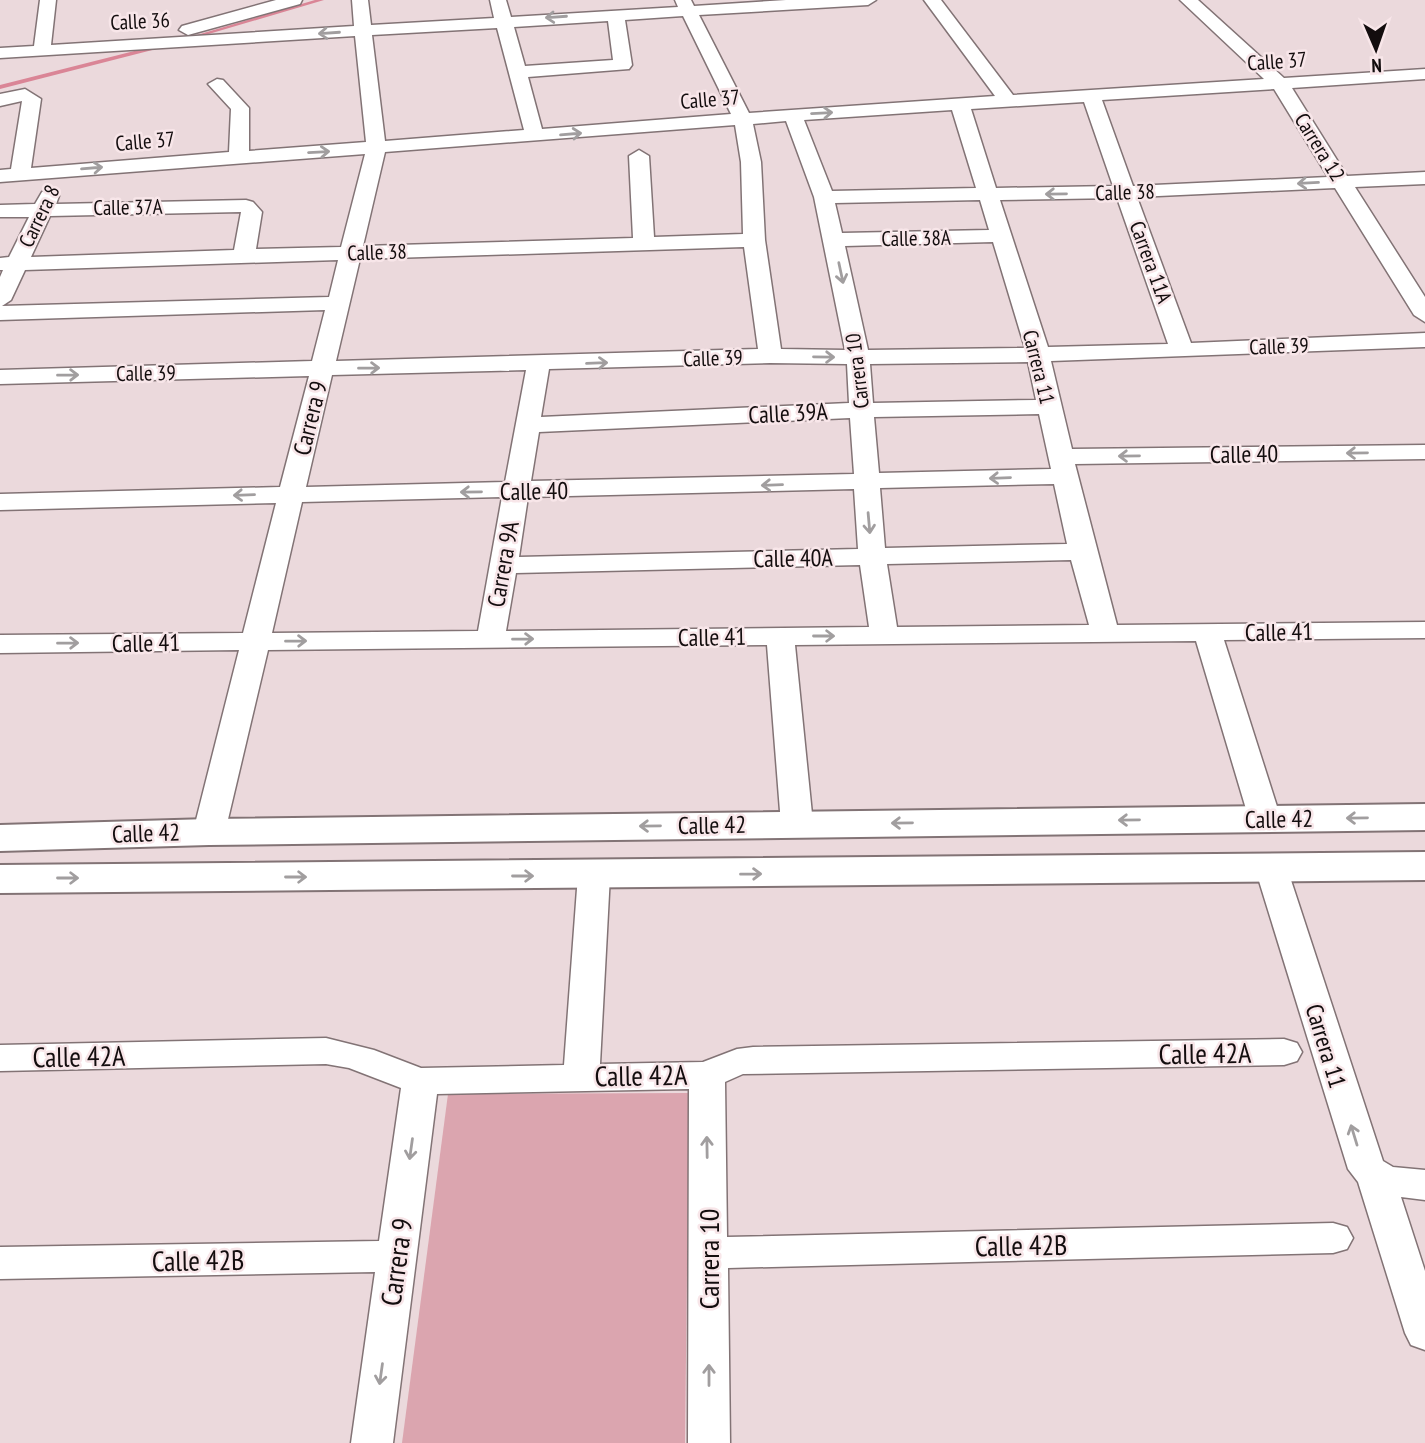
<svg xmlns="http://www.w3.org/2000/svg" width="1425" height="1443" viewBox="0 0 1425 1443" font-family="'PT Sans Narrow',sans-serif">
	<rect width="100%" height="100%" fill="#ebd9dc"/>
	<path fill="#dba5af" d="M689,1093L685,1443H402L448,1094Z"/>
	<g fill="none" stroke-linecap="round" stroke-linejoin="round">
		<g fill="#da8596" fill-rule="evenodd">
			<path d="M315,0H324L185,41L180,40Z"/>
			<path d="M162,44L165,46L164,47L0,89V85Z"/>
		</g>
		<defs>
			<g id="street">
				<path d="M40,0H56L51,45L354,26L352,0H368L371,25L494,18L490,0H506L511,17L678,7L675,0H691L694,6L786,0H876L868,5L699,15L749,113L995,96L924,0H941L1013,95L1264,79L1180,0H1198L1284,78L1425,69V79L1292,88L1347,176L1425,172V184L1355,187L1425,297V322L1414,315L1335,188L1137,197L1191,343L1425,333V347L1051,361L1072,449L1425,445V459L1075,464L1117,625L1425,622V638L1224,640L1281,819L1276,826L1265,829L1254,826L1249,819L1196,641L795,645L813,824L808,831L797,834L786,831L781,824L767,645L268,650L225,832L220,839L209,842L198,839L193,832L239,650L0,653V635L243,633L276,503L0,510V494L280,487L309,376L0,384V370L312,361L325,310L0,320V277L3,270H0V258L9,257L29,217H0V205L35,204L42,192L49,190L59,196L56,204L246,200L253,202L262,212L256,249L341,247L365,154L0,182V170L11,169L22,101L0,106V94L25,89L41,99L31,168L229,152L231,109L208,84L217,79L223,80L249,108V151L366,142L355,36L0,58V48L34,46ZM683,16L731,114L542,129L528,77L629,69L632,65L625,20ZM608,21L613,60L525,66L514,27ZM497,28L524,130L385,141L372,35ZM1274,89L1328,177L1133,186L1102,100ZM1084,102L1113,186L996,188L971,109ZM952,110L976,188L832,191L804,120ZM786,121L814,197L845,350L781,349L765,240L761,162L753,124ZM735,125L741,162L743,234L654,237L649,156L639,150L629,156L633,238L363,246L385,152ZM1117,198L1168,344L1048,347L1000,200ZM980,200L989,230L842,233L835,203ZM241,212L234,250L31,257L50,216ZM993,242L1025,348L868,350L845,246ZM744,247L758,349L336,361L360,259ZM338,260L329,297L2,306L11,300L25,270ZM1028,362L1036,400L873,403L870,364ZM770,363L847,364L849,403L541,417L549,369ZM526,370L505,482L306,487L332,375ZM1039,414L1051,469L879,473L874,417ZM850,418L854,474L531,481L539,432ZM1054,484L1067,544L885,548L880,488ZM854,489L858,549L519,557L528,497ZM502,497L478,631L272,633L302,502ZM1071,560L1089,625L897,627L887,564ZM860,565L869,627L506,631L516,573Z"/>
				<path d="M276,0H302L300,4L188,35L179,30L182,26Z"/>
				<path d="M1271,857L1282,860L1287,868L1383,1161L1393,1167L1425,1170V1200L1401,1197L1425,1271V1350L1411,1345L1405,1333L1358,1182L1348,1169L1255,868L1260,860Z"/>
				<path d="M594,864L606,867L610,875L600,1064L703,1062L737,1049L753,1047L1284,1039L1297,1043L1302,1052L1297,1061L1284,1065L743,1074L725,1082L727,1237L1333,1223L1347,1227L1353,1238L1347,1249L1333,1253L728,1268L730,1443H688L689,1089L437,1094L393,1443H351L375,1272L0,1279V1247L379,1241L401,1088L349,1068L326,1064L0,1071V1045L326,1038L374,1050L421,1068L564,1065L578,875L582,867Z"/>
			</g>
			<g id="primary">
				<path d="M1425,804V830L209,845L0,851V825L209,819Z"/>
				<path d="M1425,852V880L0,893V865Z"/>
			</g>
		</defs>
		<use href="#street" stroke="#827375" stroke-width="3"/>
		<use href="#primary" stroke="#827375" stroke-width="4"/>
		<use href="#street" fill="#fff" fill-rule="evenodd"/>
		<use href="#primary" fill="#fff" fill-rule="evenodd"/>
	</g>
	<defs><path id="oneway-shaft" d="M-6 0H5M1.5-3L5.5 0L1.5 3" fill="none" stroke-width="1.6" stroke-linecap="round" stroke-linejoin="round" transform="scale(1.75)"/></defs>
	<g stroke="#a19e9f">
		<use href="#oneway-shaft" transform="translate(556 17) rotate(176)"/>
		<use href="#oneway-shaft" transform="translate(329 33) rotate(176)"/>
		<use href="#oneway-shaft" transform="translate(822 113) rotate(-3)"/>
		<use href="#oneway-shaft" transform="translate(571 134) rotate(-5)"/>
		<use href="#oneway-shaft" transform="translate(319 152) rotate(-3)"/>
		<use href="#oneway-shaft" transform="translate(92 168) rotate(-5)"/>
		<use href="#oneway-shaft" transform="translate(1308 183) rotate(177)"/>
		<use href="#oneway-shaft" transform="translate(1056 194) rotate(179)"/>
		<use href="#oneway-shaft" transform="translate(841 273) rotate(78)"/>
		<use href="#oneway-shaft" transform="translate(824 357) rotate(1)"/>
		<use href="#oneway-shaft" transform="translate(597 363) rotate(-2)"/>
		<use href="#oneway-shaft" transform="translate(369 368) rotate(-1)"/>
		<use href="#oneway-shaft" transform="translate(68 375) rotate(-1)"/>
		<use href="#oneway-shaft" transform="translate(1357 453) rotate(179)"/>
		<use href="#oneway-shaft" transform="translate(1129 456) rotate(179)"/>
		<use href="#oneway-shaft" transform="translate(1000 478) rotate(178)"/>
		<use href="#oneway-shaft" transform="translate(772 485) rotate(178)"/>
		<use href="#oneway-shaft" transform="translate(471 492) rotate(179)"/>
		<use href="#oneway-shaft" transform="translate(244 495) rotate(178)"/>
		<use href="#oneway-shaft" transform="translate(869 523) rotate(85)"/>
		<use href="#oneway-shaft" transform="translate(824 636)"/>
		<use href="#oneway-shaft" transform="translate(523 639) rotate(-1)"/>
		<use href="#oneway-shaft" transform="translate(296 641) rotate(-1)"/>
		<use href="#oneway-shaft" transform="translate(68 643) rotate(-1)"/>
		<use href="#oneway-shaft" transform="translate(1357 818) rotate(179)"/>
		<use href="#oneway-shaft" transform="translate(1129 820) rotate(179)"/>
		<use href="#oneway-shaft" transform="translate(902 823) rotate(179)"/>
		<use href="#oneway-shaft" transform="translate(650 826) rotate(179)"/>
		<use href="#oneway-shaft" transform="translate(751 874) rotate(-1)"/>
		<use href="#oneway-shaft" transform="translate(523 876)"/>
		<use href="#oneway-shaft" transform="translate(296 877)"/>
		<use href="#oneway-shaft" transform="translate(68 878)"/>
		<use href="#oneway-shaft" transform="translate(1354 1135) rotate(-107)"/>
		<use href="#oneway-shaft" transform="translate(707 1147) rotate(-91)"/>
		<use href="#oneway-shaft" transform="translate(411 1149) rotate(98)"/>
		<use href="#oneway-shaft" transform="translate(381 1374) rotate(98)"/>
		<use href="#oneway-shaft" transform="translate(709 1375) rotate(-90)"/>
	</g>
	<g text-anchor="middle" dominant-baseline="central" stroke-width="5" stroke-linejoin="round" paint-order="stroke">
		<g font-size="21" fill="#130d0e" stroke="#f8e6e9">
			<text transform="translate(140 21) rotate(-3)">Calle 36</text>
			<text transform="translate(1277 61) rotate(-4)">Calle 37</text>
			<text transform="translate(710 99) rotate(-5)">Calle 37</text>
			<text transform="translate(145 141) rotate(-5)">Calle 37</text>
			<text transform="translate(1320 147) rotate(58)">Carrera 12</text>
			<text transform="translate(1125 192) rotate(-2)">Calle 38</text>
			<text transform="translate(128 207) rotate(-1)">Calle 37A</text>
			<text transform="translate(39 216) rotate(-64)">Carrera 8</text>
			<text transform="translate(916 238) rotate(-1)">Calle 38A</text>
			<text transform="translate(377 252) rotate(-2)">Calle 38</text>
			<text transform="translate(1151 262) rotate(70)">Carrera 11A</text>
			<text transform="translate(1279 346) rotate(-2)">Calle 39</text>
			<text transform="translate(713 358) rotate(-2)">Calle 39</text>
			<text transform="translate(1039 367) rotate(76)">Carrera 11</text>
			<text transform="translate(857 371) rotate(-97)">Carrera 10</text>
			<text transform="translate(146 373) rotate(-1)">Calle 39</text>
		</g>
		<g font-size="24" fill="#130d0e" stroke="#f8e6e9">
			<text transform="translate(788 413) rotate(-3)">Calle 39A</text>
			<text transform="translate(310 418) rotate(-76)">Carrera 9</text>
			<text transform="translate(1244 454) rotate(-1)">Calle 40</text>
			<text transform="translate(534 491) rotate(-1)">Calle 40</text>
			<text transform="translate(793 558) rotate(-1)">Calle 40A</text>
			<text transform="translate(503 564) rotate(-80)">Carrera 9A</text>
			<text transform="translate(1279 632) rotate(-1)">Calle 41</text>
			<text transform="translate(712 637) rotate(-1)">Calle 41</text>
			<text transform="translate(146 643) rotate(-1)">Calle 41</text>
			<text transform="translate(1279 819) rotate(-1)">Calle 42</text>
			<text transform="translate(712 825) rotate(-1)">Calle 42</text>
			<text transform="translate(146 833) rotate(-2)">Calle 42</text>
			<text transform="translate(1326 1046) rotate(73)">Carrera 11</text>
		</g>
		<g font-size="28" fill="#130d0e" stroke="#f8e6e9">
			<text transform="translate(1205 1053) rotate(-1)">Calle 42A</text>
			<text transform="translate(79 1056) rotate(-1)">Calle 42A</text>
			<text transform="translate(641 1075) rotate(-1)">Calle 42A</text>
			<text transform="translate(1021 1245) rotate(-1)">Calle 42B</text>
			<text transform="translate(708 1259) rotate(-90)">Carrera 10</text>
			<text transform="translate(198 1260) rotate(-1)">Calle 42B</text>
			<text transform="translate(396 1262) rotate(-82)">Carrera 9</text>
		</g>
	</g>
	<g transform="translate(1376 49) rotate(178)" stroke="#f8e6e9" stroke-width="5" paint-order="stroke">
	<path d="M0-5L12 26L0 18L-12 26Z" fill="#130d0e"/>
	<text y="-10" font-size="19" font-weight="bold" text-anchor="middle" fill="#130d0e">N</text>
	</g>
</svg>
